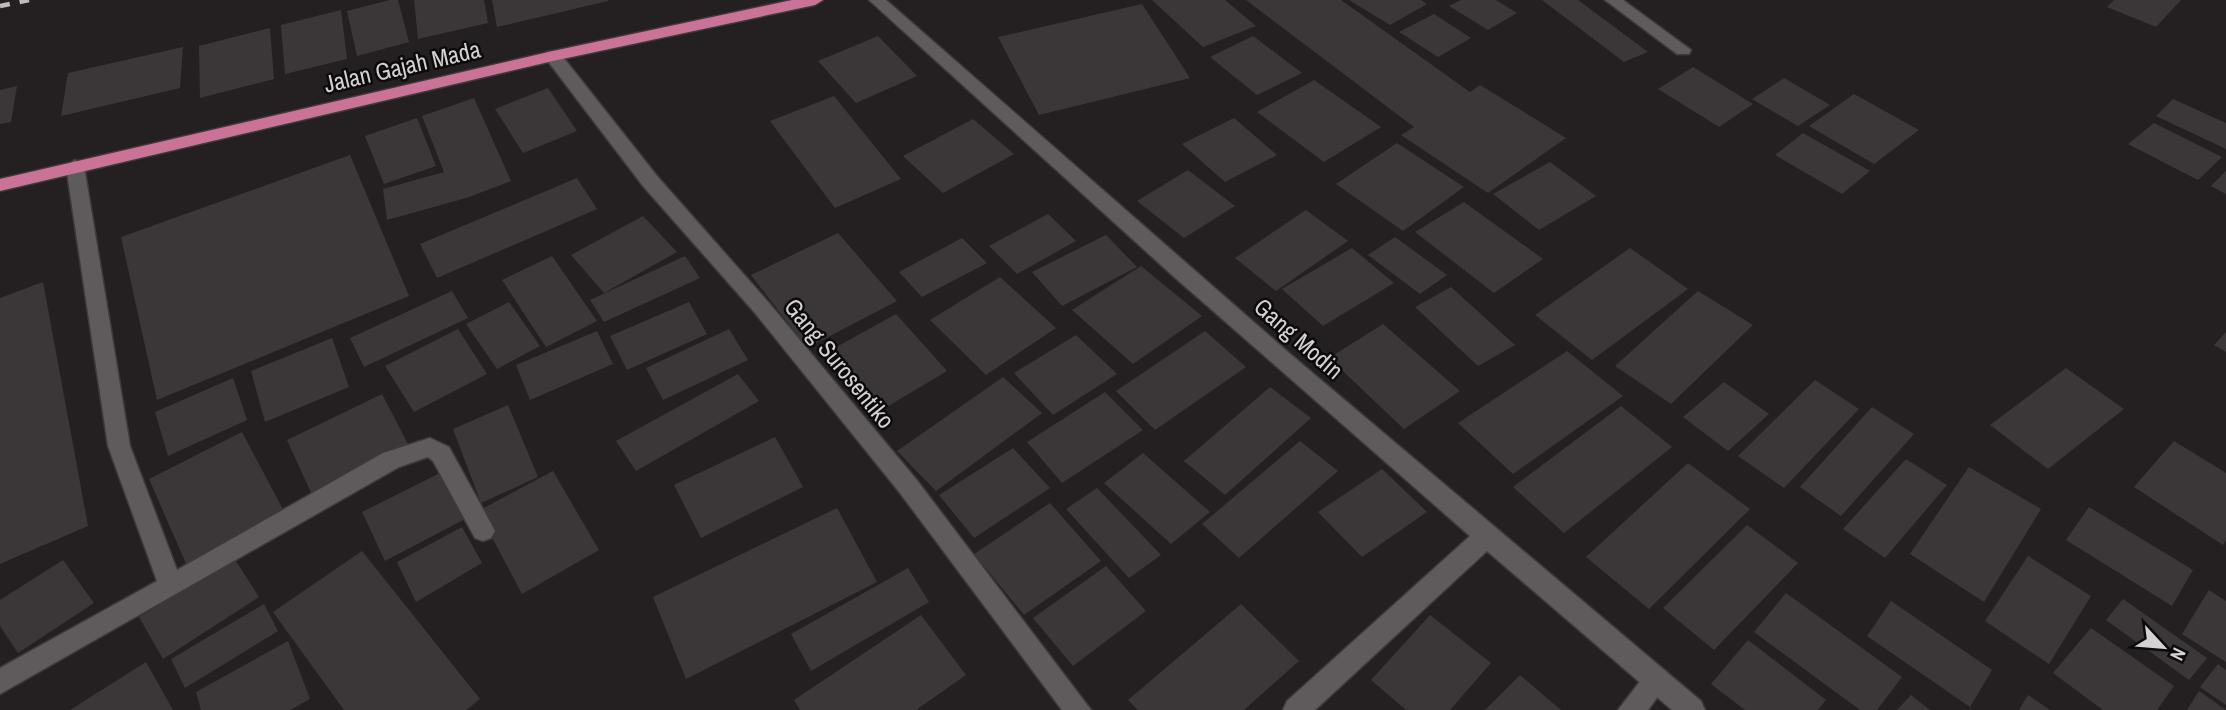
<svg xmlns="http://www.w3.org/2000/svg" width="2226" height="710" viewBox="0 0 2226 710" font-family="'Archivo Narrow',sans-serif">
	<rect width="100%" height="100%" fill="#242021"/>
	<g fill="#3b3738">
		<path d="M390,0H398L409,42L357,56L347,11Z"/>
		<path d="M414,0H484L488,23L418,39Z"/>
		<path d="M492,0H608V1L497,27Z"/>
		<path d="M1152,0H1225L1256,26L1203,47Z"/>
		<path d="M1246,0H1341L1470,92L1480,85L1566,138L1488,193L1401,135L1414,127Z"/>
		<path d="M1349,0H1421L1427,4L1390,25Z"/>
		<path d="M1461,0H1496L1517,13L1488,30L1449,6Z"/>
		<path d="M1542,0H1578L1648,52L1624,62Z"/>
		<path d="M2114,0H2181L2156,27L2107,7Z"/>
		<path d="M1142,4L1190,78L1039,115L998,37Z"/>
		<path d="M341,10L347,59L285,74L281,25Z"/>
		<path d="M1434,14L1471,38L1438,57L1399,32Z"/>
		<path d="M270,28L274,79L200,98L199,46Z"/>
		<path d="M878,36L917,76L856,103L818,61Z"/>
		<path d="M1253,36L1302,73L1257,95L1210,57Z"/>
		<path d="M183,47L180,88L61,116L68,73Z"/>
		<path d="M1693,67L1753,104L1719,127L1658,89Z"/>
		<path d="M1784,78L1830,105L1798,126L1752,99Z"/>
		<path d="M1314,80L1381,127L1324,162L1257,112Z"/>
		<path d="M17,86L11,122L0,124V90Z"/>
		<path d="M548,88L577,131L523,153L495,109Z"/>
		<path d="M1854,94L1919,130L1874,164L1809,126Z"/>
		<path d="M834,96L901,179L835,208L770,121Z"/>
		<path d="M474,98L511,181L466,198L387,220L383,189L444,172L422,116Z"/>
		<path d="M2173,99L2226,123V149L2156,116Z"/>
		<path d="M417,118L436,166L384,184L365,136Z"/>
		<path d="M1234,118L1277,155L1225,182L1182,144Z"/>
		<path d="M973,119L1014,154L943,193L903,156Z"/>
		<path d="M2154,123L2222,157L2198,180L2128,144Z"/>
		<path d="M1803,133L1870,171L1842,194L1775,155Z"/>
		<path d="M1397,143L1464,187L1403,231L1336,184Z"/>
		<path d="M350,155L409,296L157,400L121,237Z"/>
		<path d="M1550,162L1596,196L1539,230L1493,194Z"/>
		<path d="M1188,170L1235,206L1184,238L1137,201Z"/>
		<path d="M2226,171V194L2211,186Z"/>
		<path d="M577,178L597,209L437,278L420,244Z"/>
		<path d="M1464,202L1543,259L1494,293L1415,232Z"/>
		<path d="M1306,210L1348,241L1276,291L1235,258Z"/>
		<path d="M1048,214L1076,241L1017,274L989,246Z"/>
		<path d="M643,216L677,252L604,293L571,255Z"/>
		<path d="M838,233L897,301L807,348L751,275Z"/>
		<path d="M1106,235L1137,267L1062,306L1032,272Z"/>
		<path d="M1395,237L1447,275L1420,294L1368,255Z"/>
		<path d="M962,238L987,263L922,297L899,272Z"/>
		<path d="M1352,248L1394,283L1323,326L1282,289Z"/>
		<path d="M1630,248L1688,289L1592,360L1535,315Z"/>
		<path d="M552,256L597,321L546,347L502,280Z"/>
		<path d="M685,256L700,278L604,322L590,300Z"/>
		<path d="M1141,266L1202,316L1133,364L1072,310Z"/>
		<path d="M1000,277L1056,328L986,375L930,320Z"/>
		<path d="M43,282L88,526L0,564V298Z"/>
		<path d="M1451,287L1515,345L1478,366L1415,307Z"/>
		<path d="M452,291L468,318L364,367L350,338Z"/>
		<path d="M1698,291L1753,325L1671,404L1615,366Z"/>
		<path d="M509,302L540,346L497,369L466,324Z"/>
		<path d="M689,302L707,334L627,370L610,336Z"/>
		<path d="M896,314L947,371L880,411L831,350Z"/>
		<path d="M1383,324L1460,391L1404,429L1329,358Z"/>
		<path d="M458,329L487,374L414,412L385,366Z"/>
		<path d="M729,329L748,360L663,400L646,368Z"/>
		<path d="M597,331L613,364L530,400L516,365Z"/>
		<path d="M1205,331L1246,367L1155,430L1116,391Z"/>
		<path d="M2226,332V352L2214,345Z"/>
		<path d="M1076,335L1117,374L1053,415L1014,373Z"/>
		<path d="M332,338L349,387L265,422L251,371Z"/>
		<path d="M1567,351L1623,396L1513,474L1458,423Z"/>
		<path d="M2066,368L2124,409L2048,469L1990,425Z"/>
		<path d="M738,374L759,401L636,471L616,441Z"/>
		<path d="M1003,377L1042,413L936,491L897,451Z"/>
		<path d="M233,378L247,420L168,456L155,412Z"/>
		<path d="M1815,380L1859,409L1784,488L1738,456Z"/>
		<path d="M1724,382L1769,414L1728,451L1683,417Z"/>
		<path d="M1270,387L1311,418L1225,495L1184,461Z"/>
		<path d="M1105,392L1143,430L1062,483L1027,442Z"/>
		<path d="M382,394L410,448L313,497L287,440Z"/>
		<path d="M508,405L538,477L481,503L453,429Z"/>
		<path d="M1621,406L1672,447L1564,533L1513,487Z"/>
		<path d="M1872,407L1914,434L1841,516L1800,487Z"/>
		<path d="M242,432L286,515L188,568L149,479Z"/>
		<path d="M775,437L803,487L701,538L674,485Z"/>
		<path d="M1300,441L1338,471L1239,558L1202,524Z"/>
		<path d="M2174,441L2226,473V540L2223,545L2134,487Z"/>
		<path d="M1013,448L1050,488L974,538L939,495Z"/>
		<path d="M1143,453L1210,512L1171,544L1104,483Z"/>
		<path d="M1906,459L1947,485L1885,558L1843,529Z"/>
		<path d="M1688,463L1750,509L1649,609L1586,557Z"/>
		<path d="M1969,467L2041,509L1984,602L1910,554Z"/>
		<path d="M1382,469L1427,512L1362,557L1318,512Z"/>
		<path d="M553,471L599,550L522,594L478,511Z"/>
		<path d="M442,472L465,519L385,561L362,512Z"/>
		<path d="M1097,488L1161,555L1129,578L1066,509Z"/>
		<path d="M1050,503L1101,561L1024,615L974,554Z"/>
		<path d="M2089,507L2193,570L2172,606L2066,540Z"/>
		<path d="M837,508L877,582L686,679L653,597Z"/>
		<path d="M1747,525L1798,563L1714,650L1663,608Z"/>
		<path d="M462,527L482,563L416,602L397,562Z"/>
		<path d="M362,551L480,699L466,710H344L273,612Z"/>
		<path d="M2028,556L2091,596L2049,664L1985,621Z"/>
		<path d="M234,558L259,597L163,659L139,617Z"/>
		<path d="M63,560L94,603L18,653L0,626V600Z"/>
		<path d="M1106,566L1146,611L1073,666L1033,618Z"/>
		<path d="M908,568L929,602L811,671L791,634Z"/>
		<path d="M2209,590L2226,601V662L2182,634Z"/>
		<path d="M1786,593L1902,677L1877,710H1860L1754,632Z"/>
		<path d="M2123,599L2207,658L2189,680L2106,620Z"/>
		<path d="M1891,601L1992,670L1970,707L1867,636Z"/>
		<path d="M264,604L278,631L185,688L171,659Z"/>
		<path d="M1241,604L1299,661L1244,710H1138L1128,700Z"/>
		<path d="M921,615L966,675L916,710H800L794,700Z"/>
		<path d="M1430,615L1491,663L1450,710H1406L1371,680Z"/>
		<path d="M2091,628L2174,686L2157,710H2103L2053,673Z"/>
		<path d="M1748,640L1826,700L1818,710H1745L1711,684Z"/>
		<path d="M288,641L310,699L290,710H201L196,692Z"/>
		<path d="M146,662L173,710H70Z"/>
		<path d="M2218,664L2226,670V705L2200,687Z"/>
		<path d="M1520,675L1561,710H1485Z"/>
		<path d="M2199,691L2226,710H2187Z"/>
		<path d="M1911,695L1930,710H1897Z"/>
		<path d="M2028,695L2050,710H2019Z"/>
	</g>
	<g fill="none" stroke-linecap="round" stroke-linejoin="round">
		<defs>
			<path id="lane" d="M1657,668L1666,671L1670,680L1648,710H1618L1648,671Z"/>
			<g id="street">
				<path d="M869,0H886L1289,353L1701,701L1705,710H1672L1487,551L1315,710H1283L1287,701L1470,536L1172,275Z"/>
				<path d="M1605,0H1623L1691,50L1689,54H1677Z"/>
				<path d="M553,51L559,52L657,176L769,303L916,479L1091,710H1062L900,493L755,313L643,186L547,60L545,56L547,52Z"/>
				<path d="M75,160L84,166L130,446L177,570L383,453L430,438L449,447L495,531L491,538L483,541L475,538L433,461L428,457L399,467L0,694V668L157,581L108,446L66,166Z"/>
			</g>
			<path id="highway" d="M792,0H823L815,5L553,61L0,191V179L553,51Z"/>
		</defs>
		<use href="#lane" stroke="#3d3a3b" stroke-width="3"/>
		<use href="#street" stroke="#3d3a3b" stroke-width="3"/>
		<use href="#highway" stroke="#3d3a3b" stroke-width="3"/>
		<use href="#lane" fill="#5f5b5d" fill-rule="evenodd"/>
		<use href="#street" fill="#5f5b5d" fill-rule="evenodd"/>
		<use href="#highway" fill="#ca7396" fill-rule="evenodd"/>
		<path stroke="#bebcbd" stroke-width="4.5" stroke-dasharray="10 10" stroke-linecap="butt" d="M0,6L29,0"/>
	</g>
	<g text-anchor="middle" dominant-baseline="central" stroke-width="5" stroke-linejoin="round" paint-order="stroke">
		<g font-size="24" fill="#d4d2d3" stroke="#0c0a0b">
			<text transform="translate(402 66) rotate(-13)">Jalan Gajah Mada</text>
			<text transform="translate(1299 338) rotate(41)">Gang Modin</text>
			<text transform="translate(840 363) rotate(51)">Gang Surosentiko</text>
		</g>
	</g>
	<g transform="translate(2163 647) rotate(116)" stroke="#0c0a0b" stroke-width="5" paint-order="stroke">
	<path d="M0-5L12 26L0 18L-12 26Z" fill="#d4d2d3"/>
	<text y="-10" font-size="19" font-weight="bold" text-anchor="middle" fill="#d4d2d3">N</text>
	</g>
</svg>
